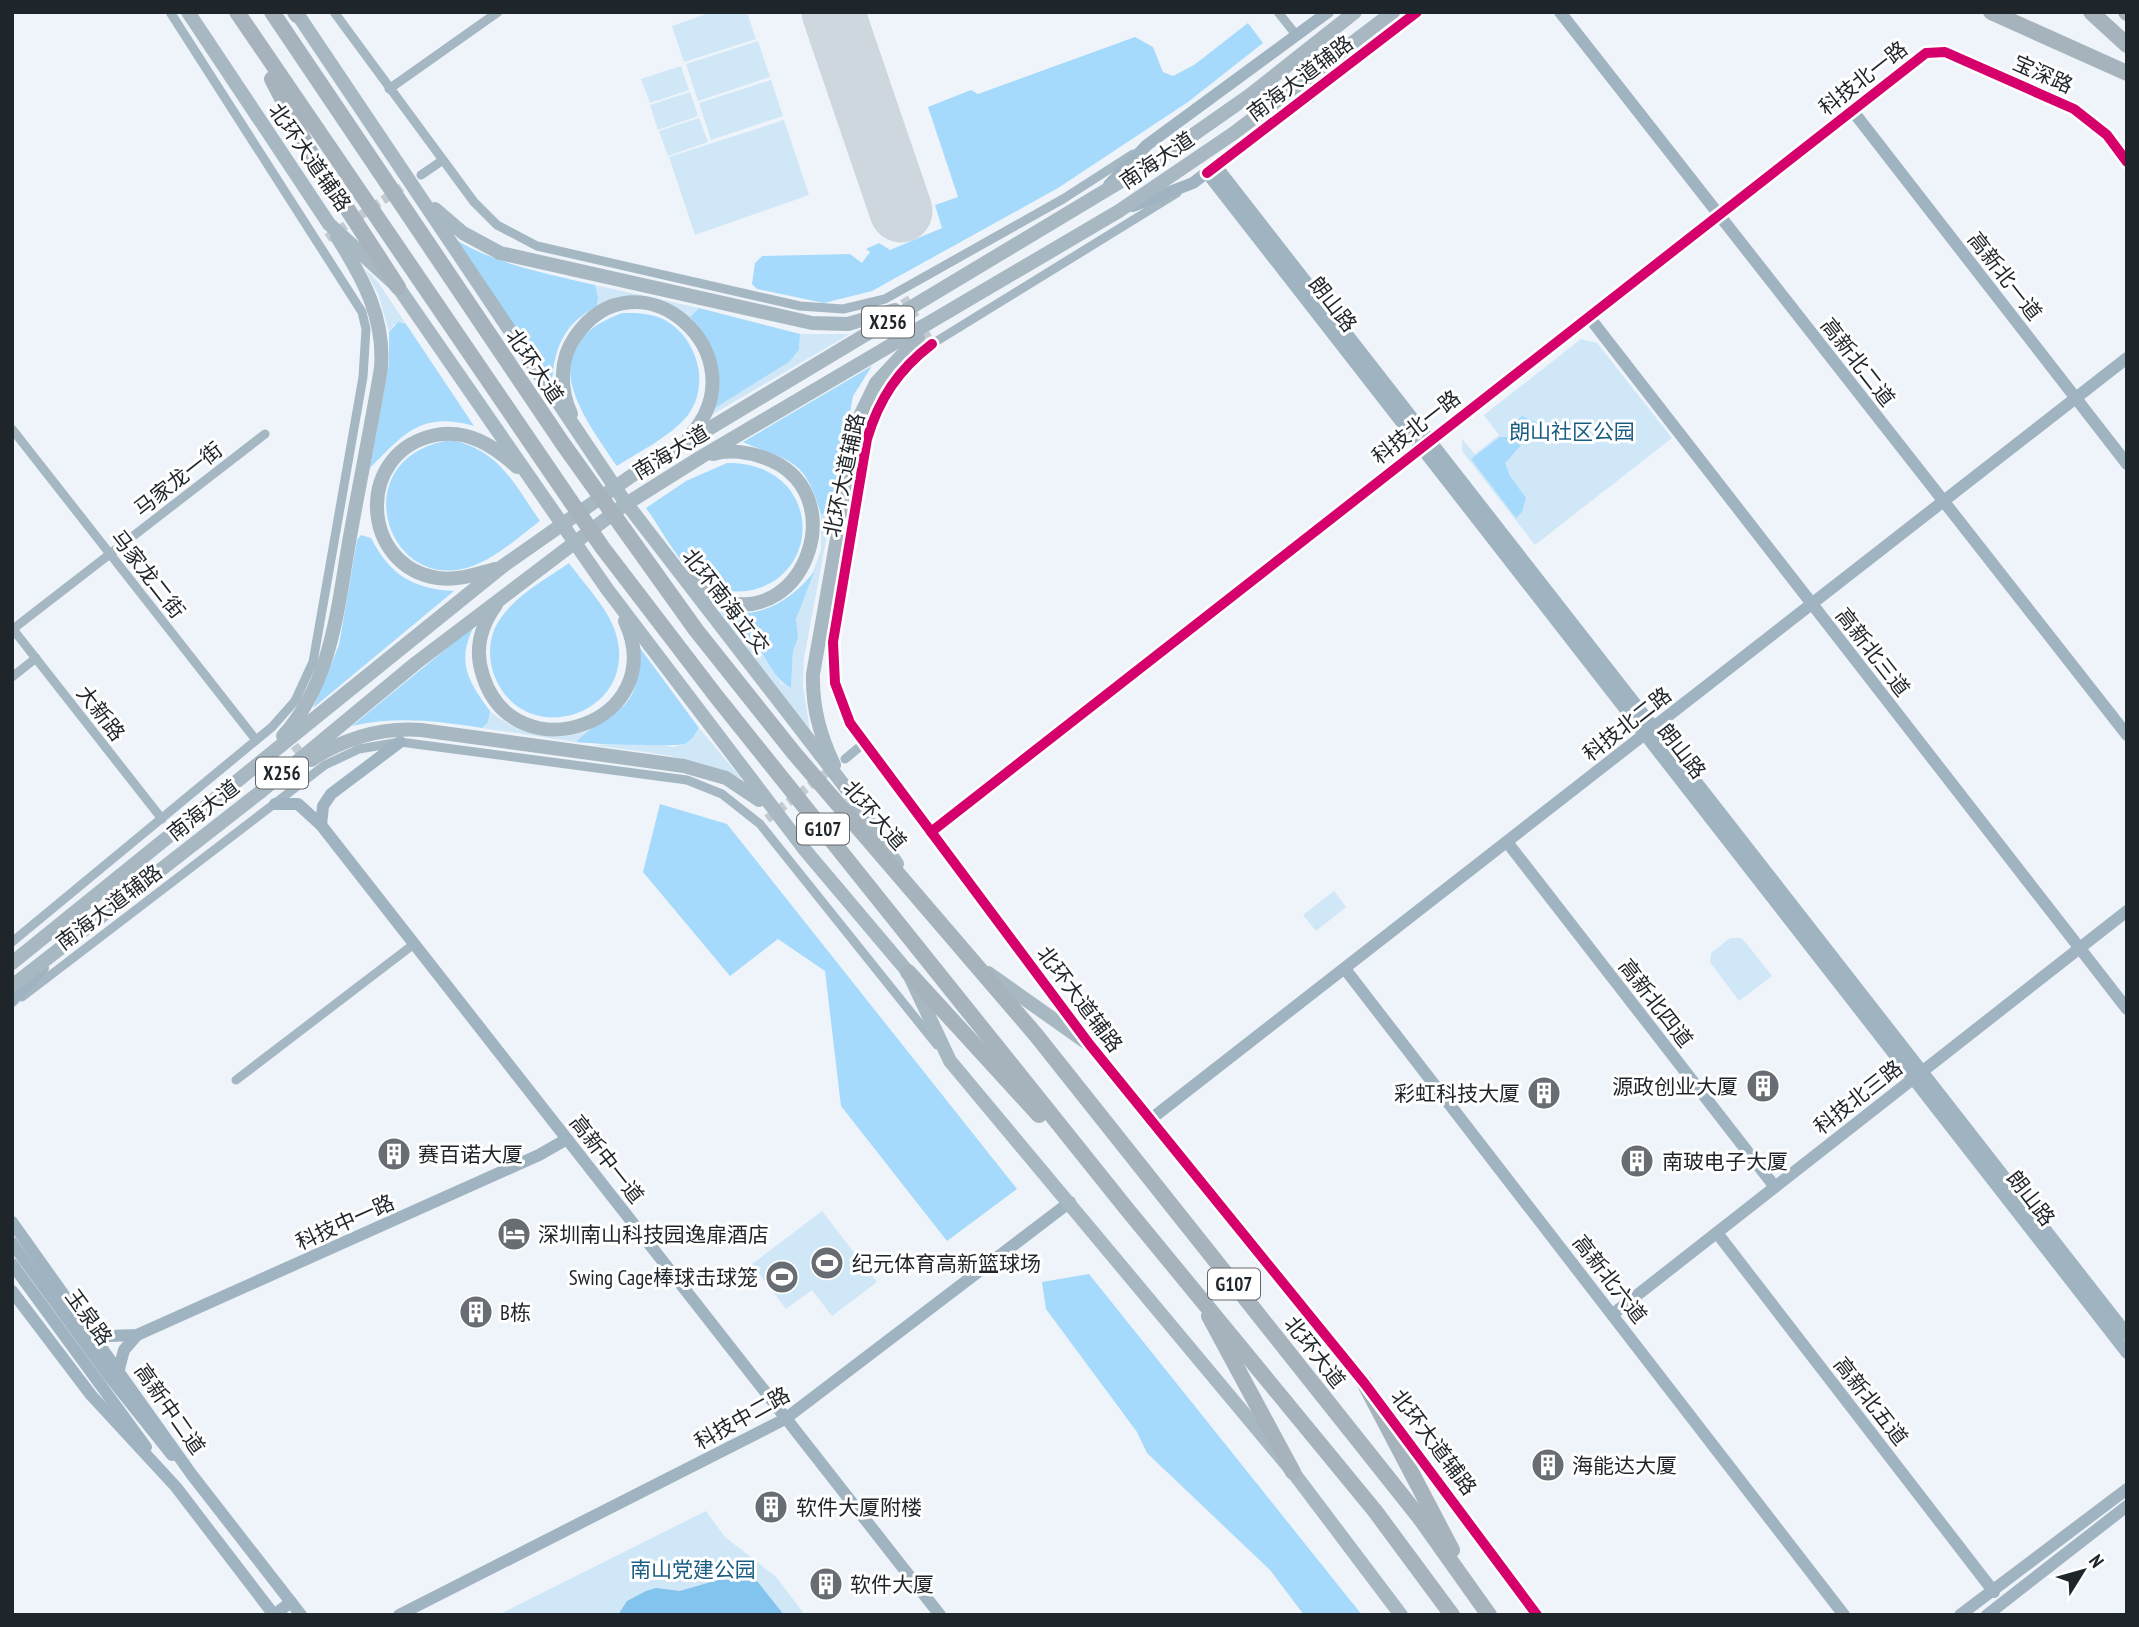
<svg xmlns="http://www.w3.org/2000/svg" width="2139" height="1627" viewBox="0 0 2139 1627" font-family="'PT Sans Narrow','Noto Sans SC',sans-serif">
	<rect width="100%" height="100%" fill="#eef4f9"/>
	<g fill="#d0e7f8">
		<path d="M712,12H747L756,39L684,62L672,26Z"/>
		<path d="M758,41L770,77L698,101L686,64Z"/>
		<path d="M681,66L689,90L650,103L641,79Z"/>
		<path d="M771,80L783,116L711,140L699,103Z"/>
		<path d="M690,92L698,116L658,130L650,105Z"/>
		<path d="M699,118L708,142L668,156L659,131Z"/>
		<path d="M784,120L809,195L695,235L669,157Z"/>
		<path d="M365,269L378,282L406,324H394L389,332L379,296Z"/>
		<path d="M595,285L699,308L690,317C662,301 627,293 597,306L598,297Z"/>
		<path d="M800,334H850L708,417L712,410L789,362L799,350Z"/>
		<path d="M1581,339L1597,343L1672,438L1535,545L1462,451V439L1475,454L1499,435L1484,415Z"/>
		<path d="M832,508L804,658L803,686L811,738L711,608L729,613L742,632L757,645L781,683L791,688L793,651L798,638L795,619L821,550V515Z"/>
		<path d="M490,711C518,735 552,743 587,731L576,742L482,728L488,722Z"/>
		<path d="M699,728L742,779C696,756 643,752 593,745L650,743L673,747L688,743Z"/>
		<path d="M1334,891L1346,907L1316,931L1303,915Z"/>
		<path d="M1730,938H1741L1746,943L1772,976L1739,1001L1710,962L1711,953Z"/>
		<path d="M822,1211L877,1282L832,1316L812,1290L786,1309L752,1264Z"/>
		<path d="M706,1511L725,1537L776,1577L805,1615H498Z"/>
	</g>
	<g fill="#a5dafc">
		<path d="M1248,23L1263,43L1188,102L1058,188L872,291L824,303L757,289L752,284L755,263L762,256L850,254L862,263L870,252L866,249L879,243L890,250L942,228L935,205L958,197L928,107L971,90L978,94L1135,37L1153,47L1163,72L1173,76L1194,65Z"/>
		<path d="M454,239C498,265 545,273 595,285L598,297L597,306C564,324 554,347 552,384Z"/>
		<path d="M699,308L800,334L799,350L789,362L712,410C725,375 716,343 690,317Z"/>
		<path d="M622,313C637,313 652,313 665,320C697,338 711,384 688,415C670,437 640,451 617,466C580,412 531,347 622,313Z"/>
		<path d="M398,322L406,324L474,426C421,411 404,434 370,468L389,364V332Z"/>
		<path d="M872,366L853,396L832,508L821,515C805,457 791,463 743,442Z"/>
		<path d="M1522,416L1540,424L1505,463L1510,476L1526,498L1522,512L1516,518L1471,459L1500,437H1508L1512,425Z"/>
		<path d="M450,440C499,449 514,484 540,521C517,538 491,563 462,569C383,586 346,457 450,440Z"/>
		<path d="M727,463C822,462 826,578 747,591C730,593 710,589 697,577C676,559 662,530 646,508L686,481Z"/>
		<path d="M361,535L371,538C390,575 413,589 454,591L313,708L339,645L357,540Z"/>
		<path d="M569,563C584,584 609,609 616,634C640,715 521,754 493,672C488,656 489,635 499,621C514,596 545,580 569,563Z"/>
		<path d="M814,572L796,619L798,638L793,651L791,688C772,678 769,659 755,644C745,634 737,625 729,613C766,616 791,600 814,572Z"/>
		<path d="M474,626C456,662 468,681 490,711L488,722L482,728C436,721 397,716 352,726Z"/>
		<path d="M640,648L699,728C695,734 691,741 685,744C677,747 589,744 576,742C616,702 638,720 640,648Z"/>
		<path d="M660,804L727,824L1017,1189L947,1241L841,1106L825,971L778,939L730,976L643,872Z"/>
		<path d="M1089,1274L1362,1615H1304L1270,1570L1147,1453L1137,1432L1046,1309L1042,1282Z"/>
	</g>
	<path fill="#82c4ed" d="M749,1571L784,1615H618L627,1601L646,1591L656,1588L680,1591Z"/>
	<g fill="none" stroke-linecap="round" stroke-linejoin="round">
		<path stroke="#ced6de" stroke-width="63" d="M833,12L901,211"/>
		<g stroke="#c4cbd0" stroke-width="9" stroke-dasharray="9 4.5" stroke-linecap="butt">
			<path d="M327,238L413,180"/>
			<path d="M904,298L928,338"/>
			<path d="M286,735L306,760"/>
			<path d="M767,819L835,766"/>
		</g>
		<g stroke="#a5b7c3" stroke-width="9">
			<path d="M334,12L474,202L497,225L537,246L800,306L843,309L885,299L1063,199L1133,154"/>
			<path d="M1278,12L1297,36"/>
			<path d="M389,89L498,12"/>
			<path d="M421,175L443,160"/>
			<path d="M12,429L256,740"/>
			<path d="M12,628L162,819"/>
			<path d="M13,629L265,434"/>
			<path d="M12,677L36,658"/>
			<path d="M845,759L863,744"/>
			<path d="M12,942L272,727L295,701L313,662L363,377L366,329L362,312L170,12"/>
			<path d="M22,997L325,765L359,749L400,742L687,780L722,794L760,824L937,1045"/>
			<path d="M1083,1035L863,744C842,712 832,681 833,642L867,439C879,399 898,370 932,344L1177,193"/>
			<path d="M236,1080L414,944"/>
		</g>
		<g stroke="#a0b3c1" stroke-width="12">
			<path d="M1560,12L2127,735"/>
			<path d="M1852,110L2127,464"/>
			<path d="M1216,166L2127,1334"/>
			<path d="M1207,173L2127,1353"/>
			<path d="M1109,185L1147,145L1328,12"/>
			<path d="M1133,206L1193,183L1417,12"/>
			<path d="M1589,317L2127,1009"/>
			<path d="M275,804H298L321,825L940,1615"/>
			<path d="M321,825L323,806L331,794L400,742"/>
			<path d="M931,832L1926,53L1945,52L2074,109L2107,135L2127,162"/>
			<path d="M1507,842L1775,1187"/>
			<path d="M1345,969L1844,1615"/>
			<path d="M12,1001L43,968"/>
			<path d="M1151,1119L2127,358"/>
			<path d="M12,1222L192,1475L301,1615"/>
			<path d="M1717,1233L1994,1592"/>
			<path d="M12,1243L109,1376L172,1455"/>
			<path d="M12,1264L146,1447"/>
			<path d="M12,1291L91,1395L176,1487L274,1615L291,1602"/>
			<path d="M1613,1314L2127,911"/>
			<path d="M91,1331L110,1336L137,1335L539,1155L567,1139"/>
			<path d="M119,1369L124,1350L137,1335"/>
			<path d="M399,1615L785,1419L1070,1202"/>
			<path d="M1960,1615L2127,1489"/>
			<path d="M1987,1615L2127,1506"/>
		</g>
		<g stroke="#a8b8c2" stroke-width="14">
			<path d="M188,12L329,224L398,287L607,589L805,850L908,972L950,1061L1293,1472L1401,1615"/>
			<path d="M296,12L623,499L846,788L897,864"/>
			<path d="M1309,96L1327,69"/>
			<path d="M435,209L463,233L500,253L812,323L848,324L895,310"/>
			<path d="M571,414C560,390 559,359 575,337C638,245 765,355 689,437"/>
			<path d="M495,569C476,574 458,581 438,578C360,567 354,451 436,435C468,429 494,446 517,467"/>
			<path d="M688,577C699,586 709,597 723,601C806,627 854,490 765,458C749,452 729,449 713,454"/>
			<path d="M496,605C480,627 474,650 483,676C515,776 672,723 625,621"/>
			<path d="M283,736C334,680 338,601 351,531C361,476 372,422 381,368C385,318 363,278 337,237"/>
			<path d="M311,760C345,738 380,727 421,730L684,766L726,778L759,800"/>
			<path d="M834,765C820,735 812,707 813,674L858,420L876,383L918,338"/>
			<path d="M12,963L503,566L637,472L1163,156L1250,95L1355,12"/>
			<path d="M988,973L1090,1045L1365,1384L1537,1615"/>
			<path d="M12,986L259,793L416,663L623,506L701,457L1119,211L1234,133L1393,12"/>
		</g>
		<g stroke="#a6b3bd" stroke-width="16">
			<path d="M237,12L602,547L716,696L1126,1208L1375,1511L1452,1615"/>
			<path d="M272,12L563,444L696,630L794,753L1036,1035L1420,1518L1489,1615"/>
			<path d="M295,12L297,15"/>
			<path d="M1991,12L2127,73"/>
			<path d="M2091,12L2127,45"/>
			<path d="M2126,12L2127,13"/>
			<path d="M272,79L309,150L398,287"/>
			<path d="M908,972L1039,1115"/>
			<path d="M1209,1316L1293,1472"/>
			<path d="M1365,1384L1452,1550"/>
		</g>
		<defs>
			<g id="cycleway">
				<path d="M1207,173L1417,12"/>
				<path d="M932,344C898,370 879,399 867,439L833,642L835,683L850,723L1090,1045L1365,1384L1537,1615"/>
				<path d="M931,832L1926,53L1945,52L2074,109L2107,135L2127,162"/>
			</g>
		</defs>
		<use href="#cycleway" stroke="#fff" stroke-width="15"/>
		<use href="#cycleway" stroke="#d6006c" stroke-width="10"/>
	</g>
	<defs>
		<symbol id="building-disc" viewBox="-11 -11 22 22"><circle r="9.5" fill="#676d73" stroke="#fff"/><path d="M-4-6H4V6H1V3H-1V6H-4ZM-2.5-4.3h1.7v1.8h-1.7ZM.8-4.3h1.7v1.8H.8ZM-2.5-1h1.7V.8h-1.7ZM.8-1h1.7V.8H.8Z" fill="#fff"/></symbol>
		<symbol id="hotel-disc" viewBox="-11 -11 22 22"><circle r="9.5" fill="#676d73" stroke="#fff"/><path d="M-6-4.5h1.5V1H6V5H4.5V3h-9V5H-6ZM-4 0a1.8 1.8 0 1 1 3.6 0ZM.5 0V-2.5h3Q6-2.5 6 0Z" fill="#fff"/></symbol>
		<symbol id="stadium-disc" viewBox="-11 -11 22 22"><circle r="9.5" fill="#676d73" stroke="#fff"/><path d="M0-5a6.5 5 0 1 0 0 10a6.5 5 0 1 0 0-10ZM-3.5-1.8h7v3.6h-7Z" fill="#fff"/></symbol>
	</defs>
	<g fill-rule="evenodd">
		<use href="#building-disc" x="1744" y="1067" width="38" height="38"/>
		<use href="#building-disc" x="1525" y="1074" width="38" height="38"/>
		<use href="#building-disc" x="375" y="1135" width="38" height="38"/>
		<use href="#building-disc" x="1618" y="1142" width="38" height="38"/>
		<use href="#hotel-disc" x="495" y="1215" width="38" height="38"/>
		<use href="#stadium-disc" x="808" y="1244" width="38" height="38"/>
		<use href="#stadium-disc" x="763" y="1258" width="38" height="38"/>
		<use href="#building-disc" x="457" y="1293" width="38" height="38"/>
		<use href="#building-disc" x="1529" y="1446" width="38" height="38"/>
		<use href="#building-disc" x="752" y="1488" width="38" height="38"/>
		<use href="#building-disc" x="807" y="1565" width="38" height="38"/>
	</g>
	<g text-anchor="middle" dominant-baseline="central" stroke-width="6" stroke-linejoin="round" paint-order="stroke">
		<g fill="#fff" stroke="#62666b" stroke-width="2">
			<rect x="862" y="306.5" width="52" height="31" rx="5"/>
			<rect x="256" y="757.5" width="52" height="31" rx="5"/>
			<rect x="797" y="813.5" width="52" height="31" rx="5"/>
			<rect x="1208" y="1268.5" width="52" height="31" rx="5"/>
		</g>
		<g font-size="19" font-weight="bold" fill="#1e252b">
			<text x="888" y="322">X256</text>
			<text x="282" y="773">X256</text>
			<text x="823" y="829">G107</text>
			<text x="1234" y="1284">G107</text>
		</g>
		<g font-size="21" fill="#1e252b" stroke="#fff">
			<text transform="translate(2043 74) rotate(24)">宝深路</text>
			<text transform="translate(1300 78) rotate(-37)">南海大道辅路</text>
			<text transform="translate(1863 78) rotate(-38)">科技北一路</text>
			<text transform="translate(310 157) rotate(55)">北环大道辅路</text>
			<text transform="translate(1157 160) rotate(-34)">南海大道</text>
			<text transform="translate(2005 276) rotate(52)">高新北一道</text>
			<text transform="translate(1333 304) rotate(52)">朗山路</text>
			<text transform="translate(1858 362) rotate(52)">高新北二道</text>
			<text transform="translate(535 366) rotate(56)">北环大道</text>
			<text transform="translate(1416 427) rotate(-38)">科技北一路</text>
			<text transform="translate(671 452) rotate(-31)">南海大道</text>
			<text transform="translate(844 475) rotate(-78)">北环大道辅路</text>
			<text transform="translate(178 479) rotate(-38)">马家龙一街</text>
			<text transform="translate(148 574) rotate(52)">马家龙二街</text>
			<text transform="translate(726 601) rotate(52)">北环南海立交</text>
			<text transform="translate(1873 652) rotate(52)">高新北三道</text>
			<text transform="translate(101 713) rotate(52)">大新路</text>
			<text transform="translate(1627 724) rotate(-38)">科技北二路</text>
			<text transform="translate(1682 751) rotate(52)">朗山路</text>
			<text transform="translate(203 810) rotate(-38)">南海大道</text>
			<text transform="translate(875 815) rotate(49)">北环大道</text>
			<text transform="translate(109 907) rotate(-37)">南海大道辅路</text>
			<text transform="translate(1080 999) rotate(53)">北环大道辅路</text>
			<text transform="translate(1656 1003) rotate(52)">高新北四道</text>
			<text transform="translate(1858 1097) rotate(-38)">科技北三路</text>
			<text transform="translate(607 1159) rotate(52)">高新中一道</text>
			<text transform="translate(2031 1198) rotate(52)">朗山路</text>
			<text transform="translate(345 1222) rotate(-24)">科技中一路</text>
			<text transform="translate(1610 1279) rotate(52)">高新北六道</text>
			<text transform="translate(89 1317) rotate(54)">玉泉路</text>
			<text transform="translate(1315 1352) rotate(52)">北环大道</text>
			<text transform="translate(1871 1401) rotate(52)">高新北五道</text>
			<text transform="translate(170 1409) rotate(55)">高新中二道</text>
			<text transform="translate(742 1418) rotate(-29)">科技中二路</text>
			<text transform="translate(1434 1442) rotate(53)">北环大道辅路</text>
		</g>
		<g font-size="21" fill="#1a5d83" stroke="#fff">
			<text x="1572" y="431">朗山社区公园</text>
			<text x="693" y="1569">南山党建公园</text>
		</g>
		<g font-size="21" fill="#1e252b" stroke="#fff" text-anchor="start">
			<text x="1738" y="1086" text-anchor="end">源政创业大厦</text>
			<text x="1520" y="1093" text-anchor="end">彩虹科技大厦</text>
			<text x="418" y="1154">赛百诺大厦</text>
			<text x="1662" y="1161">南玻电子大厦</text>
			<text x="538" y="1234">深圳南山科技园逸扉酒店</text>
			<text x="852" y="1263">纪元体育高新篮球场</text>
			<text x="758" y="1277" text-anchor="end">Swing Cage棒球击球笼</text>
			<text x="500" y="1312">B栋</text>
			<text x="1572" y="1465">海能达大厦</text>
			<text x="796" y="1507">软件大厦附楼</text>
			<text x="850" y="1584">软件大厦</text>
		</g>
	</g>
	<rect width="2139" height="1627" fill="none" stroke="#1e252b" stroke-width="28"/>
	<g transform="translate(2083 1571) rotate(53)" stroke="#ffffff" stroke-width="5" paint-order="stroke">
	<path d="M0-5L12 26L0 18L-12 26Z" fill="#1e252b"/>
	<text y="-10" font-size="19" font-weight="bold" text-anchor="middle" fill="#1e252b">N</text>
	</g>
</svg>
